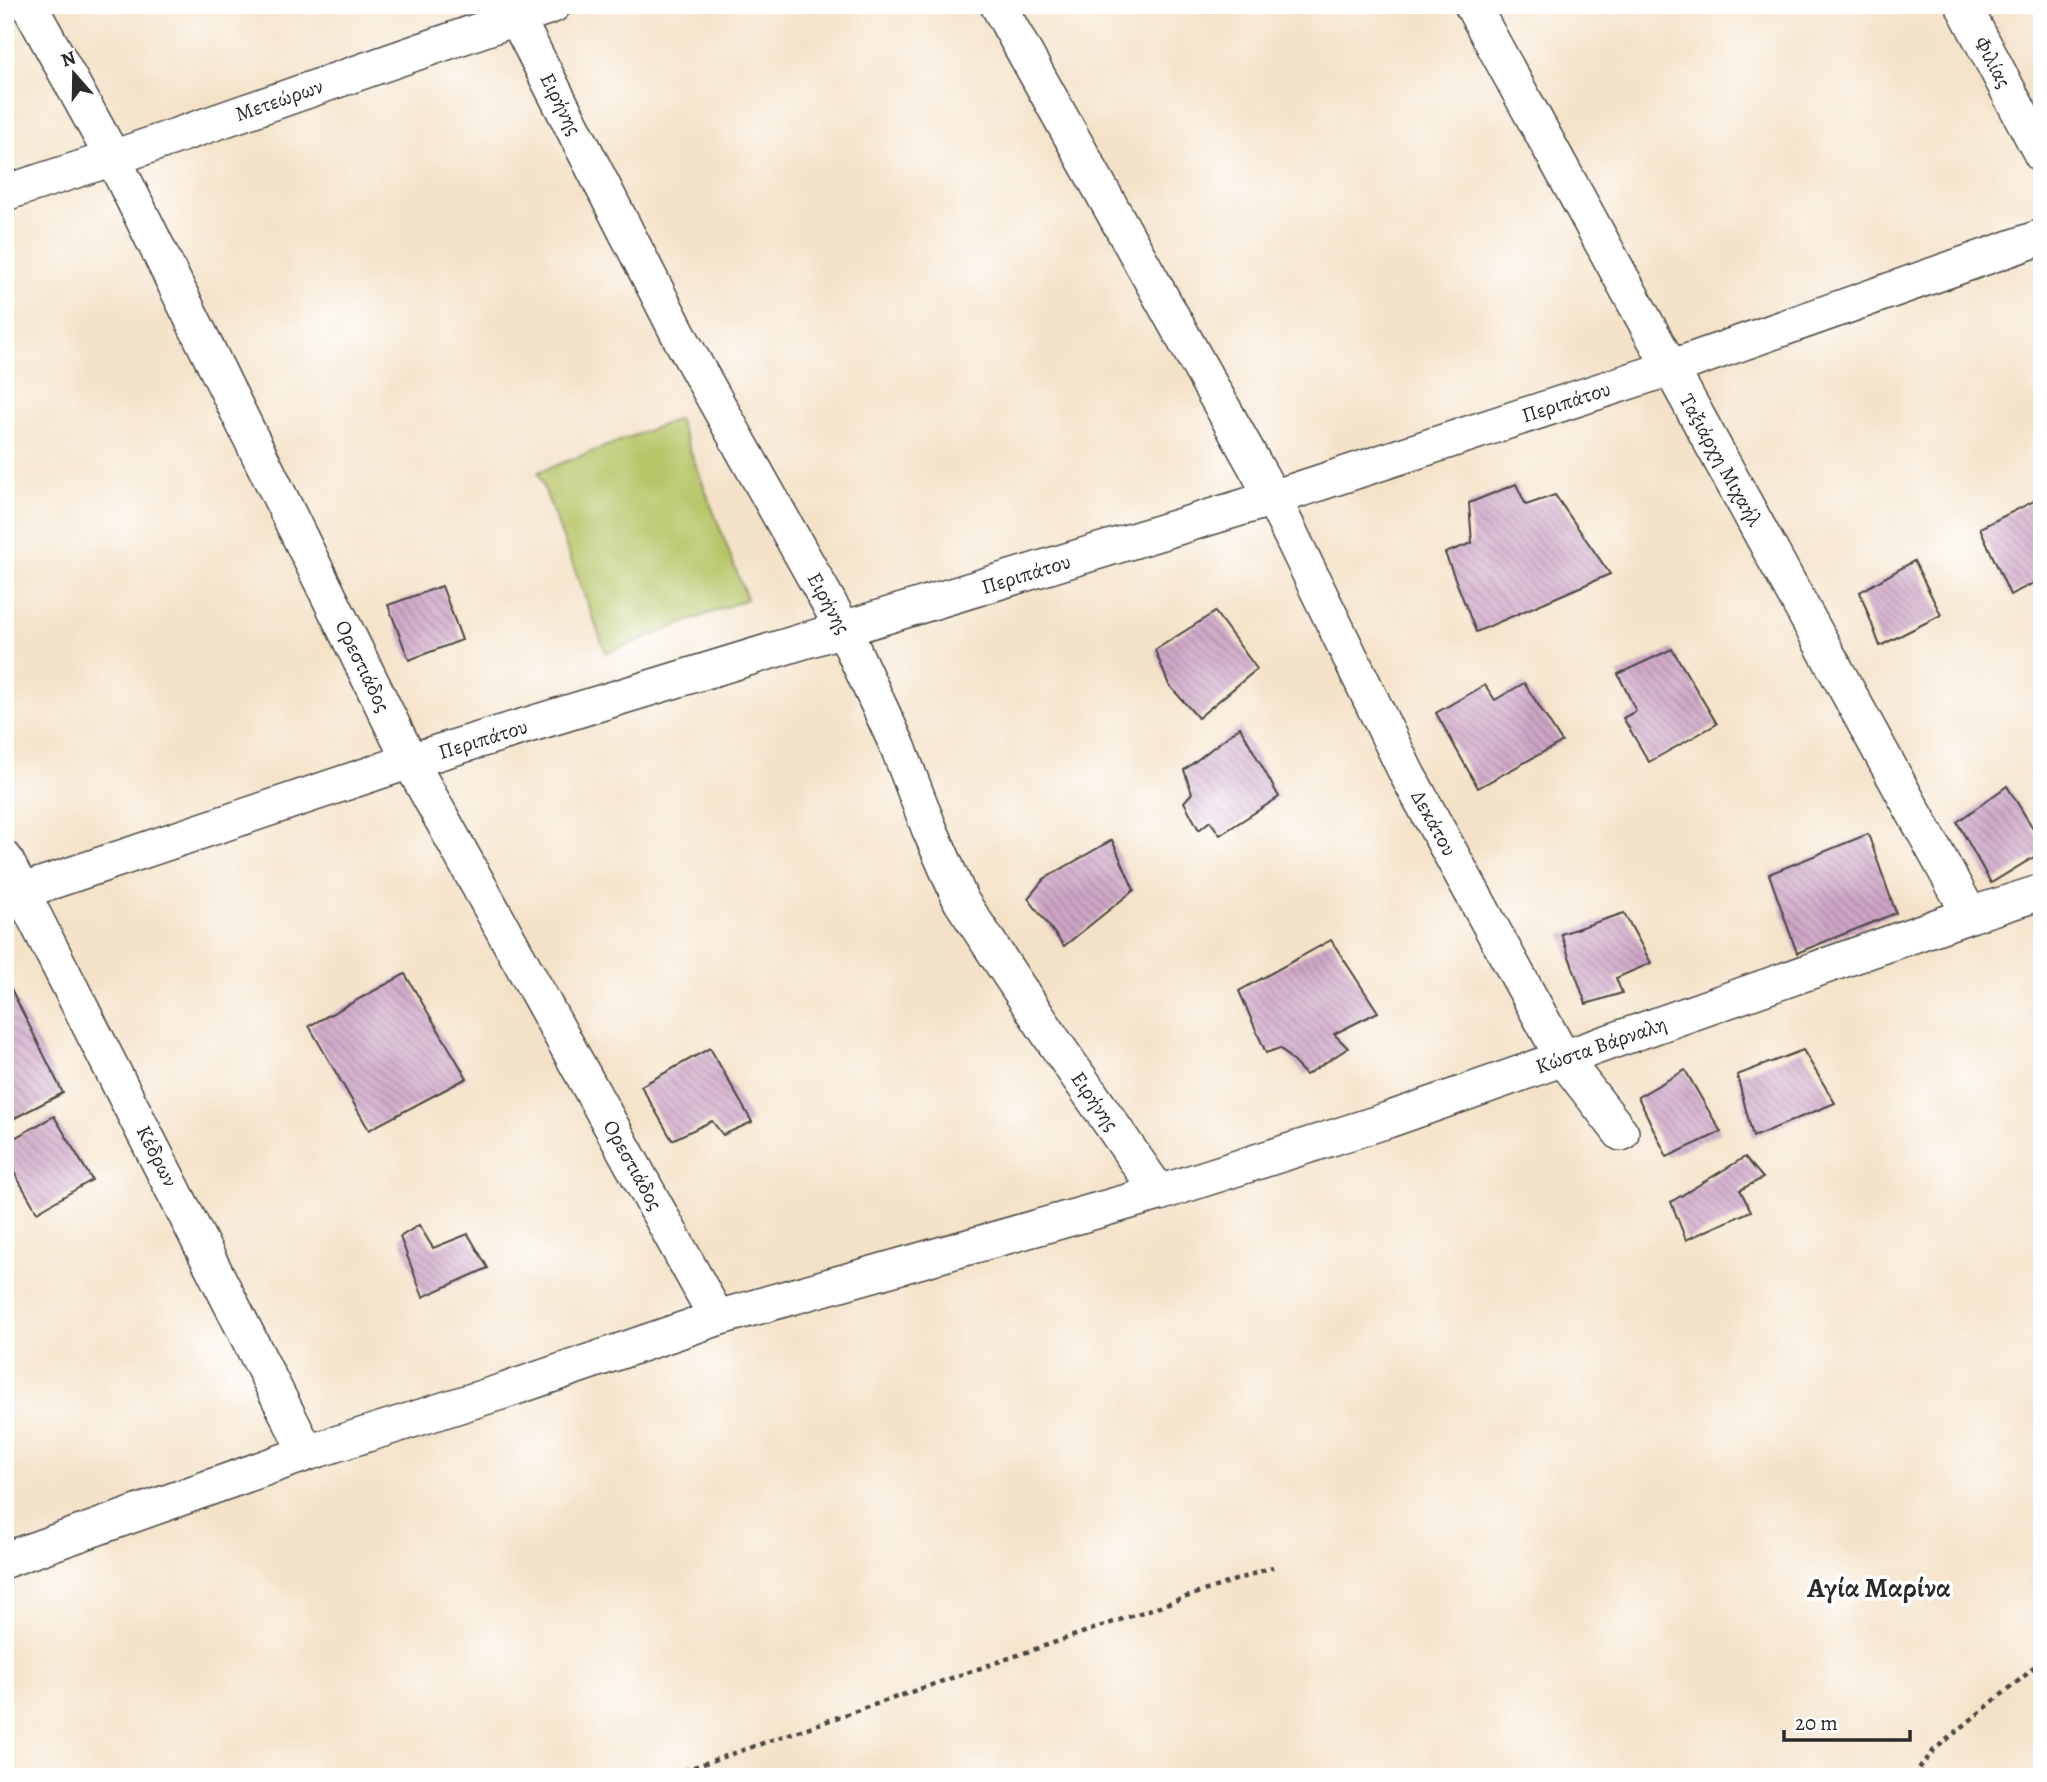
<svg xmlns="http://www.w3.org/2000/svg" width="2047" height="1782" viewBox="0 0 2047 1782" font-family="Alegreya,serif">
	<defs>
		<pattern id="building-back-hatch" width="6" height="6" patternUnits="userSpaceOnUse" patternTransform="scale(1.75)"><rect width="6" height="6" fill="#cea6c6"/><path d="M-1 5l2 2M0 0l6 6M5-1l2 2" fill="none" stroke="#a787a1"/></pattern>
	</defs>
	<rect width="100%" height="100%" fill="#fff"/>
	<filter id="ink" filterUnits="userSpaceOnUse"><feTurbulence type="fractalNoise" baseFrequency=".0143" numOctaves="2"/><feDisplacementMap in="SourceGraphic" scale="14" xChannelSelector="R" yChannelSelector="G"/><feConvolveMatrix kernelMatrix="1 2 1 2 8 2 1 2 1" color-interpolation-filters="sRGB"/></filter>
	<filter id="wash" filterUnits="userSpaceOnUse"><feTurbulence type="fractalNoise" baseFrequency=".00686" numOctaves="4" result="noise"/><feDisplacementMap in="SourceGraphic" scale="28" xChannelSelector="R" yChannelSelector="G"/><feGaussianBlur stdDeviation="1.57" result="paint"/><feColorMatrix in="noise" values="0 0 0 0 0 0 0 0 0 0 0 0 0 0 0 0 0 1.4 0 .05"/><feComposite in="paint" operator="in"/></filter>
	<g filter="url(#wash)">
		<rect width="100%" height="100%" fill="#f4e2c8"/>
		<path fill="#b7c567" stroke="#717849" stroke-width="2" d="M678,419L747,599L606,653L538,472Z"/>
		<g id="blocks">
			<g fill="url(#building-back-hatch)">
				<path d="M1516,484L1526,505L1555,495L1610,574L1476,632L1445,553L1472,543L1469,503Z"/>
				<path d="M2042,497V579L2010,595L1980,528Z"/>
				<path d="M1914,561L1941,615L1880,646L1860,592Z"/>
				<path d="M442,586L462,640L409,660L388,605Z"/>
				<path d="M1215,612L1257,669L1198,718L1169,685L1155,650Z"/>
				<path d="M1672,649L1717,724L1649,762L1623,718L1636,711L1618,674Z"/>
				<path d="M1524,683L1562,742L1478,788L1436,713L1485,685L1495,700Z"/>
				<path d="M1240,727L1279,797L1220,835L1210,821L1199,830L1184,802L1192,793L1184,770Z"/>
				<path d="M2007,786L2042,843V852L1991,883L1957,822Z"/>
				<path d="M1868,834L1896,913L1797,953L1769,874Z"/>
				<path d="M1112,840L1134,890L1064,946L1028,898L1044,879Z"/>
				<path d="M1624,913L1651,963L1616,978L1622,993L1586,1004L1561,934Z"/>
				<path d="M1331,940L1378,1012L1334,1034L1348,1048L1306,1075L1280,1048L1266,1053L1239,991Z"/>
				<path d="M405,974L467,1078L369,1130L309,1026Z"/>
				<path d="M5,977L63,1093L5,1123Z"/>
				<path d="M710,1048L752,1122L723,1135L712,1121L672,1140L641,1086Z"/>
				<path d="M1803,1050L1835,1103L1753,1137L1737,1075Z"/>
				<path d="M1685,1070L1721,1132L1667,1157L1638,1097Z"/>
				<path d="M54,1116L92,1180L37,1212L5,1157V1143Z"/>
				<path d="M1745,1157L1763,1178L1740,1190L1751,1211L1686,1240L1671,1202Z"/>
				<path d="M419,1225L433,1248L468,1234L488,1268L423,1297L400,1237Z"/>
			</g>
		</g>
	</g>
	<g filter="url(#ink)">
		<use href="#blocks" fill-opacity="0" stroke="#494643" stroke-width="2"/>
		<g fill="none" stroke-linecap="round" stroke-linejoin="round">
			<defs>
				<g id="minor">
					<path d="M29,5L113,158L410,761L717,1318"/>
					<path d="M510,5L682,341L844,630L898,747L929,828L961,901L1053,1040L1159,1193"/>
					<path d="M998,5L1273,498L1407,774L1563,1058L1621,1133"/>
					<path d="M1472,5L1970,915"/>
					<path d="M1963,5L2042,155"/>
					<path d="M5,193L113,158L553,5"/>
					<path d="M5,859L307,1453"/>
					<path d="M5,897L410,761L1273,498L1670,368L2042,237"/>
					<path d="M5,1560L307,1453L504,1391L717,1318L1159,1193L1388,1120L1970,915L2042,892"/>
				</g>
			</defs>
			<use href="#minor" stroke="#494643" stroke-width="38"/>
			<g stroke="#494643" stroke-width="4.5" stroke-dasharray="5 5" stroke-linecap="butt">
				<path d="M665,1777L1273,1567"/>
				<path d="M1913,1777L1934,1750L2028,1673L2042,1658"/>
			</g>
			<use href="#minor" stroke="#fff" stroke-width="35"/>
		</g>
	</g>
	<g text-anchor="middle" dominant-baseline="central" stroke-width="7" stroke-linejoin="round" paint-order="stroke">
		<g font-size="21" fill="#2b2b2b" stroke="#fff">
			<text transform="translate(1993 62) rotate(62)">Φιλίας</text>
			<text transform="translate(279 100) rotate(-19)">Μετεώρων</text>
			<text transform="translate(561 104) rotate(63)">Ειρήνης</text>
			<text transform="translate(1566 402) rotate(-18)">Περιπάτου</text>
			<text transform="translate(1721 460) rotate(61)">Ταξιάρχη Μιχαήλ</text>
			<text transform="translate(1026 574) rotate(-17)">Περιπάτου</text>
			<text transform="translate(829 603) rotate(61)">Ειρήνης</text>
			<text transform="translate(363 666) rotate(64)">Ορεστιάδος</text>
			<text transform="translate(483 739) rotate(-17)">Περιπάτου</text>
			<text transform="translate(1434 823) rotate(61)">Δεκάτου</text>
			<text transform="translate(1601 1045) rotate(-19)">Κώστα Βάρναλη</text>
			<text transform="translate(1095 1101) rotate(55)">Ειρήνης</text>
			<text transform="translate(157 1156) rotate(63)">Κέδρων</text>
			<text transform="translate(633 1165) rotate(61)">Ορεστιάδος</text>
		</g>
		<g font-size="28" font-weight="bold" fill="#2b2b2b" stroke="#fff">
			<text x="1879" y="1588">Αγία Μαρίνα</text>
		</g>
	</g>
	<rect width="2047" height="1782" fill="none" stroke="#fff" stroke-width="28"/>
	<g transform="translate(74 74) rotate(340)" stroke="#ffffff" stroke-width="5" paint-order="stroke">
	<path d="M0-5L12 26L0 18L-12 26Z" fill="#2b2b2b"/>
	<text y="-10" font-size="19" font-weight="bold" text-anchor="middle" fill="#2b2b2b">N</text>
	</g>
	<path d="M1784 1730v10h126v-10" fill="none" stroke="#2b2b2b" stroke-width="3.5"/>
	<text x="1795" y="1730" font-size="21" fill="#2b2b2b" stroke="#ffffff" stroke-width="5" paint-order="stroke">20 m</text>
</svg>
